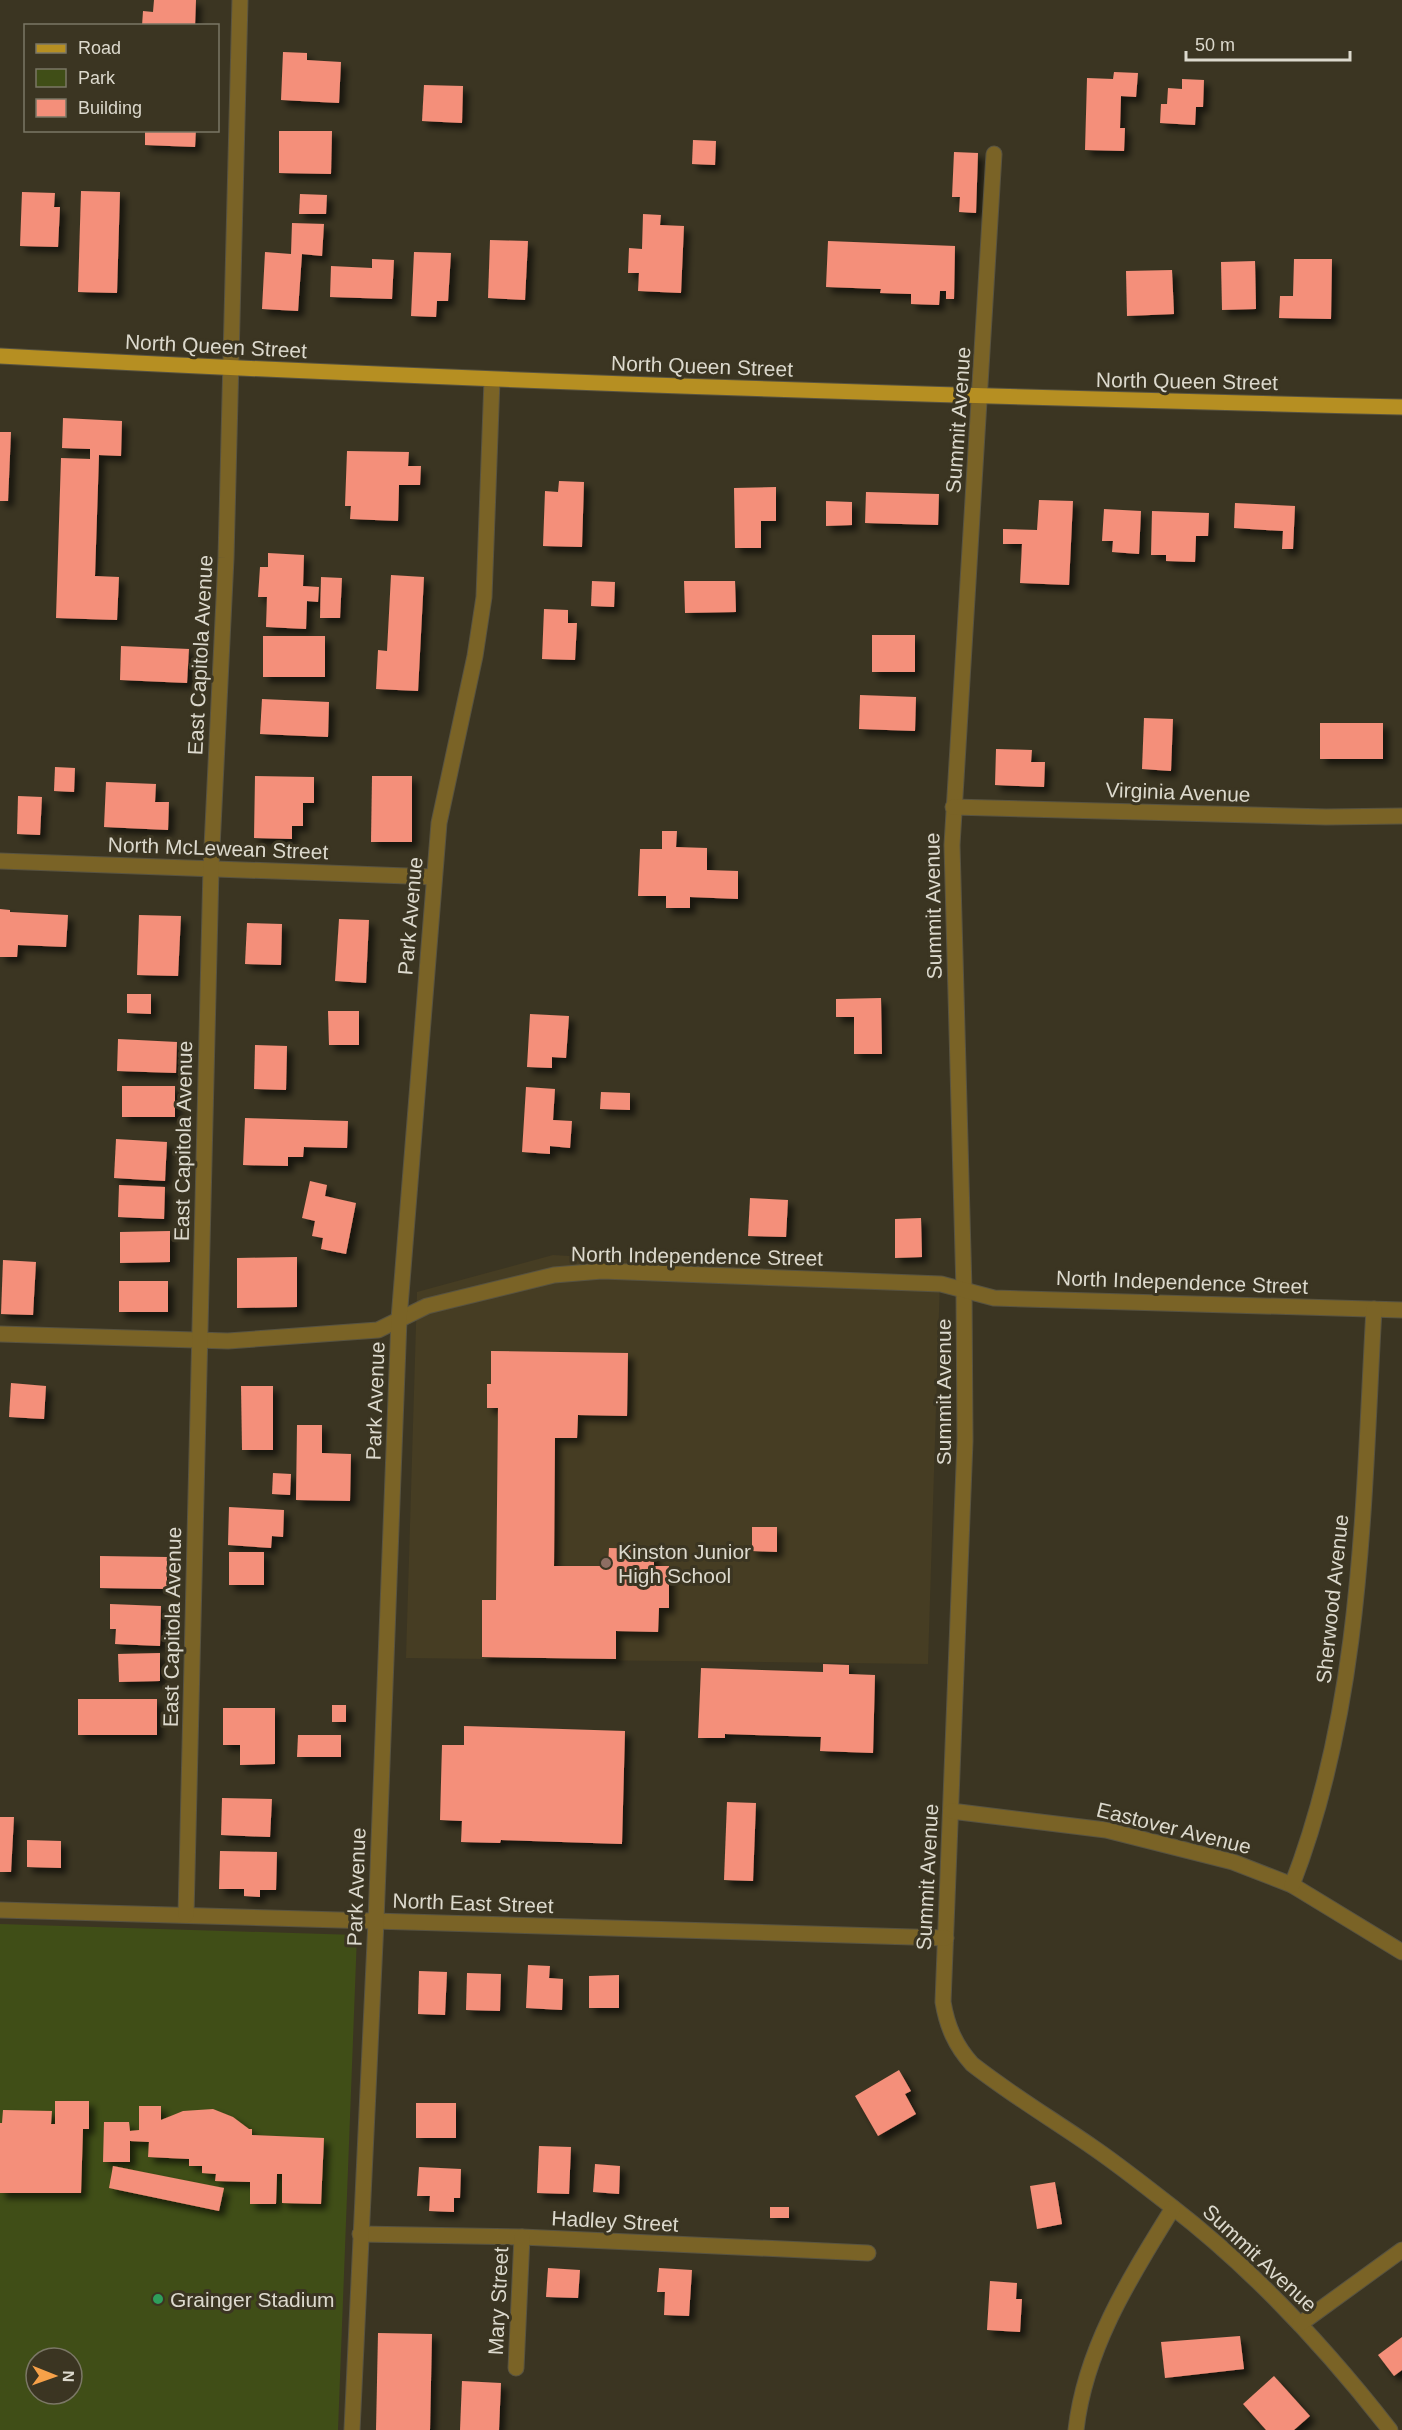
<svg xmlns="http://www.w3.org/2000/svg" width="1402" height="2430" viewBox="0 0 1402 2430" font-family="Helvetica,sans-serif">
	<defs>
		<filter id="shadow"><feDropShadow dx="5.5" dy="5.5" stdDeviation="3" flood-color="#0009"/></filter>
	</defs>
	<rect width="100%" height="100%" fill="#3b3522"/>
	<path fill="#463d23" d="M553,1255L940,1279L928,1664L406,1658L417,1292Z"/>
	<path fill="#404e17" fill-rule="evenodd" d="M0,1924L357,1935L338,2430H0ZM36,2358H72V2394H36Z"/>
	<g fill="#f48f7a" filter="url(#shadow)">
		<path d="M154,0H196L195,26H142L143,11L153,12Z"/>
		<path d="M283,52L307,53V60L341,62L339,103L281,100Z"/>
		<path d="M1114,72L1138,73L1136,97L1121,96L1120,128H1125L1124,151L1085,150L1087,78L1113,79Z"/>
		<path d="M1182,79L1204,80L1203,107H1196L1195,125L1160,123L1161,104H1167L1168,88L1182,89Z"/>
		<path d="M424,85L463,86L462,123L422,121Z"/>
		<path d="M145,130H196L195,147L145,145Z"/>
		<path d="M279,131H332L331,174L279,173Z"/>
		<path d="M693,140L716,141L715,165L692,164Z"/>
		<path d="M954,152L978,153L976,213L959,212L960,197H952Z"/>
		<path d="M81,191L120,192L117,293L78,292Z"/>
		<path d="M22,192L55,193L54,207H60L58,247L20,246Z"/>
		<path d="M300,194L327,195L326,214H299Z"/>
		<path d="M643,214L661,215L660,225L684,226L681,293L638,291L639,273H628L629,248L642,249Z"/>
		<path d="M292,223L324,224L322,256L302,254L298,311L262,309L265,252L291,254Z"/>
		<path d="M490,240L528,241L525,300L488,298Z"/>
		<path d="M828,241L955,246L954,299H946V291H940L939,305L911,304V294L880,293L881,289L826,287Z"/>
		<path d="M414,252L451,253L448,301H437L436,317L411,316Z"/>
		<path d="M372,259L394,260L392,299L330,297L331,266L372,268Z"/>
		<path d="M1294,259H1332L1331,319L1279,318L1280,296H1293Z"/>
		<path d="M1255,261L1256,309L1222,310L1221,262Z"/>
		<path d="M1172,270L1174,314L1127,316L1126,271Z"/>
		<path d="M63,418L122,421L121,456L99,455L95,576L119,577L117,620L56,618L61,458L90,459V449L62,448Z"/>
		<path d="M0,432H11L8,501H0Z"/>
		<path d="M347,451L409,452L408,466H421L420,485H399L398,521L350,519L351,506H345Z"/>
		<path d="M559,481L584,482L582,547L543,546L545,491L558,492Z"/>
		<path d="M776,487V521H761V548H735L734,488Z"/>
		<path d="M866,492L939,494L938,525L865,523Z"/>
		<path d="M1039,500L1073,501L1069,585L1020,583L1022,544H1003V529L1037,530Z"/>
		<path d="M826,501L852,502V525L826,526Z"/>
		<path d="M1235,503L1295,506L1293,549H1282L1283,531L1234,528Z"/>
		<path d="M1104,509L1141,511L1139,554L1112,552L1113,541H1102Z"/>
		<path d="M1152,511L1209,513L1208,536H1196L1195,562L1166,561V555H1151Z"/>
		<path d="M268,553L304,555L303,586L319,587L318,602L307,601L306,629L266,627L267,597H258L260,567H268Z"/>
		<path d="M391,575L424,577L418,691L376,689L378,650L387,651Z"/>
		<path d="M321,577L342,578L340,618H320Z"/>
		<path d="M592,581L615,582L614,607L591,606Z"/>
		<path d="M684,581H735L736,612L685,613Z"/>
		<path d="M544,609L568,610V623H577L575,660L542,659Z"/>
		<rect x="872" y="635" width="43" height="37"/>
		<rect x="263" y="636" width="62" height="41"/>
		<path d="M121,646L189,649L187,683L120,680Z"/>
		<path d="M860,695L916,697L915,731L859,729Z"/>
		<path d="M262,699L329,702L328,737L260,734Z"/>
		<path d="M1144,718L1173,719L1171,771L1142,769Z"/>
		<rect x="1320" y="723" width="63" height="36"/>
		<path d="M996,749L1032,750L1031,762H1045L1044,787L995,785Z"/>
		<path d="M55,767L75,768L74,792L54,791Z"/>
		<path d="M255,776L314,777V803H303V826H292V839L254,838Z"/>
		<path d="M372,776H412V842H371Z"/>
		<path d="M106,782L156,784L155,802H169L168,830L104,827Z"/>
		<path d="M18,796L42,797L40,835L17,834Z"/>
		<path d="M662,831H677L676,847L707,848V870L738,871V899L690,897V908H666V896H638L640,849H662Z"/>
		<path d="M0,909L10,910V912L68,915L66,947L18,945L17,957H0Z"/>
		<path d="M139,915L181,916L178,976L137,975Z"/>
		<path d="M339,919L369,920L366,983L335,981Z"/>
		<path d="M247,923L282,924L281,965L245,964Z"/>
		<path d="M127,994H151V1014L127,1013Z"/>
		<path d="M881,998L882,1054H854V1017H836V999Z"/>
		<path d="M328,1011H359V1045H329Z"/>
		<path d="M530,1014L569,1016L566,1058L552,1057V1068L527,1067Z"/>
		<path d="M118,1039L177,1042L176,1073L117,1071Z"/>
		<path d="M255,1045L287,1046L286,1090L254,1089Z"/>
		<rect x="122" y="1086" width="53" height="31"/>
		<path d="M526,1087L555,1089L553,1120L572,1121L570,1148L550,1146V1154L522,1152Z"/>
		<path d="M601,1092L630,1093V1110L600,1109Z"/>
		<path d="M245,1118L348,1121L347,1148L304,1147L303,1157H288V1166L243,1165Z"/>
		<path d="M116,1139L167,1142L165,1181L114,1178Z"/>
		<path d="M310,1181L327,1185L325,1196L356,1203L346,1254L321,1249L323,1238L312,1236L315,1221L302,1218Z"/>
		<path d="M119,1185L165,1187L164,1219L118,1217Z"/>
		<path d="M750,1198L788,1200L786,1237L748,1236Z"/>
		<path d="M921,1218L922,1257L895,1258V1219Z"/>
		<path d="M170,1231V1262L120,1263V1232Z"/>
		<path d="M297,1257V1307L237,1308V1258Z"/>
		<path d="M3,1260L36,1262L33,1315L1,1314Z"/>
		<rect x="119" y="1281" width="49" height="31"/>
		<path d="M491,1351L628,1353L627,1416L578,1415L577,1438H555L554,1566H608L609,1548L654,1549V1566H669V1608H659L658,1632L616,1631V1659L482,1657V1600H496L498,1408H487V1384H491Z"/>
		<path d="M11,1383L46,1386L44,1419L9,1417Z"/>
		<path d="M241,1386H273V1450H242Z"/>
		<path d="M297,1425H322V1453L351,1454L350,1501L296,1500Z"/>
		<path d="M273,1473L291,1474L290,1495L272,1494Z"/>
		<path d="M229,1507L284,1510L283,1537L272,1536L271,1548L228,1545Z"/>
		<path d="M752,1527H777V1552L752,1551Z"/>
		<rect x="229" y="1552" width="35" height="33"/>
		<path d="M100,1556L167,1557V1589L100,1588Z"/>
		<path d="M110,1604L161,1606L160,1646L115,1644L116,1629H110Z"/>
		<path d="M160,1653V1681L119,1682L118,1654Z"/>
		<path d="M823,1664L849,1665V1674L875,1675L873,1753L820,1751L821,1737L725,1734V1738H698L701,1668L823,1672Z"/>
		<rect x="78" y="1699" width="79" height="36"/>
		<rect x="332" y="1705" width="14" height="17"/>
		<path d="M223,1708H275V1764L240,1765V1745H223Z"/>
		<path d="M464,1726L625,1731L622,1844L501,1840L500,1843L461,1842L462,1821L440,1820L442,1745H464Z"/>
		<path d="M298,1735H341V1757H297Z"/>
		<path d="M222,1798L272,1799L270,1837L221,1835Z"/>
		<path d="M727,1802L756,1803L753,1881L724,1880Z"/>
		<path d="M0,1817H14L11,1872H0Z"/>
		<path d="M27,1840L61,1841V1868L27,1867Z"/>
		<path d="M220,1851L277,1852L276,1890H260V1897L244,1896V1889H219Z"/>
		<path d="M528,1965L550,1966L549,1978L563,1979L562,2010L526,2008Z"/>
		<path d="M419,1971L447,1972L445,2015L418,2014Z"/>
		<path d="M467,1973L501,1974L500,2011L466,2010Z"/>
		<path d="M619,1975V2008H589V1976Z"/>
		<path d="M899,2070L911,2091L905,2094L916,2114L878,2136L855,2096Z"/>
		<path d="M55,2101H89V2129H83L81,2193H0V2123H2L3,2110L52,2111L51,2124H55Z"/>
		<rect x="416" y="2103" width="40" height="35"/>
		<path d="M139,2106H161V2120L183,2111L213,2109L233,2117L249,2129H252V2135L324,2138L321,2204L282,2203V2174H277L276,2204H250V2182L215,2181L216,2174L202,2173V2166H189V2159L148,2157L149,2142L130,2141V2162H103L104,2122H129L130,2131L139,2130Z"/>
		<path d="M539,2146L571,2147L569,2194L537,2193Z"/>
		<path d="M595,2164L620,2166L619,2194L593,2192Z"/>
		<path d="M113,2166L224,2188L219,2211L109,2188Z"/>
		<path d="M419,2167L461,2169L460,2198H454V2212L429,2211L430,2196H417Z"/>
		<path d="M1055,2182L1062,2224L1037,2229L1030,2186Z"/>
		<rect x="770" y="2207" width="19" height="11"/>
		<path d="M548,2268L580,2270L578,2298L546,2297Z"/>
		<path d="M659,2268L692,2270L689,2316L664,2315L665,2292H657Z"/>
		<path d="M990,2281L1017,2283L1016,2299H1022L1020,2332L987,2330Z"/>
		<path d="M378,2333L432,2334L430,2430H376Z"/>
		<path d="M1240,2336L1244,2369L1165,2378L1161,2342Z"/>
		<path d="M1402,2337V2370L1394,2376L1378,2355Z"/>
		<path d="M1274,2376L1310,2416L1294,2430H1266L1243,2404Z"/>
		<path d="M462,2381L501,2383L499,2430H460Z"/>
	</g>
	<g fill="none" stroke-linecap="round" stroke-linejoin="round">
		<defs>
			<g id="minor">
				<path d="M994,154L952,845L964,1290L965,1441L943,2002C947,2026 955,2045 972,2064C1010,2094 1052,2119 1091,2146C1119,2165 1145,2186 1171,2206C1254,2270 1326,2348 1390,2430"/>
				<path d="M953,807L1326,817L1402,816"/>
				<path d="M0,861L434,877"/>
				<path d="M0,1334L228,1341L378,1330L427,1306L554,1275L602,1271L941,1284L994,1298L1402,1310"/>
				<path d="M951,1811L1106,1830L1233,1862L1292,1885L1402,1952"/>
				<path d="M1292,1885C1363,1702 1363,1502 1374,1309"/>
				<path d="M0,1910L946,1938"/>
				<path d="M186,1915L211,868L226,558L240,0"/>
				<path d="M360,2234L522,2237L868,2253"/>
				<path d="M1300,2324L1402,2250"/>
				<path d="M516,2368L522,2237"/>
				<path d="M352,2430L376,1921L399,1319L439,823L475,656L484,597L492,380"/>
				<path d="M1076,2430C1085,2348 1131,2276 1173,2208"/>
			</g>
			<path id="major" d="M0,356C467,381 934,396 1402,407"/>
		</defs>
		<use href="#minor" stroke="#585341" stroke-width="17"/>
		<use href="#major" stroke="#585341" stroke-width="17"/>
		<use href="#minor" stroke="#7a6326" stroke-width="15"/>
		<use href="#major" stroke="#b68f22" stroke-width="15"/>
	</g>
	<circle fill="#8d6e63" stroke="#3b3522" stroke-width="2" cx="606" cy="1563" r="6"/>
	<circle fill="#2e9e5b" stroke="#3b3522" stroke-width="2" cx="158" cy="2299" r="6"/>
	<g text-anchor="middle" dominant-baseline="central" stroke-width="6" stroke-linejoin="round" paint-order="stroke">
		<g font-size="21" fill="#dcd9cd" stroke="#3b3522">
			<text transform="translate(216 346) rotate(3)">North Queen Street</text>
			<text transform="translate(702 366) rotate(2)">North Queen Street</text>
			<text transform="translate(1187 381) rotate(1)">North Queen Street</text>
			<text transform="translate(958 420) rotate(-86)">Summit Avenue</text>
			<text transform="translate(200 655) rotate(-87)">East Capitola Avenue</text>
			<text transform="translate(1178 792) rotate(2)">Virginia Avenue</text>
			<text transform="translate(218 848) rotate(2)">North McLewean Street</text>
			<text transform="translate(933 906) rotate(-91)">Summit Avenue</text>
			<text transform="translate(410 916) rotate(-85)">Park Avenue</text>
			<text transform="translate(183 1141) rotate(-89)">East Capitola Avenue</text>
			<text transform="translate(697 1256) rotate(1)">North Independence Street</text>
			<text transform="translate(1182 1282) rotate(2)">North Independence Street</text>
			<text transform="translate(943 1392) rotate(-90)">Summit Avenue</text>
			<text transform="translate(375 1401) rotate(-88)">Park Avenue</text>
			<text transform="translate(1332 1599) rotate(-84)">Sherwood Avenue</text>
			<text transform="translate(172 1627) rotate(-89)">East Capitola Avenue</text>
			<text transform="translate(1174 1828) rotate(14)">Eastover Avenue</text>
			<text transform="translate(927 1877) rotate(-87)">Summit Avenue</text>
			<text transform="translate(356 1887) rotate(-88)">Park Avenue</text>
			<text transform="translate(473 1903) rotate(2)">North East Street</text>
			<text transform="translate(615 2221) rotate(3)">Hadley Street</text>
			<text transform="translate(1260 2258) rotate(43)">Summit Avenue</text>
			<text transform="translate(498 2301) rotate(-87)">Mary Street</text>
		</g>
		<g font-size="21" fill="#dcd9cd" stroke="#3b3522" text-anchor="start">
			<text x="618" y="1551">Kinston Junior<tspan x="618" dy="24">High School</tspan></text>
			<text x="170" y="2299">Grainger Stadium</text>
		</g>
	</g>
	<rect x="24" y="24" width="195" height="108" fill="#3b3522" stroke="#7b7766" stroke-width="1.5"/>
	<rect x="36" y="44" width="30" height="9" fill="#b68f22" stroke="#7b7766" stroke-width="1.5"/>
	<text x="78" y="54" font-size="18" fill="#dcd9cd">Road</text>
	<rect x="36" y="69" width="30" height="18" fill="#404e17" stroke="#7b7766" stroke-width="1.5"/>
	<text x="78" y="84" font-size="18" fill="#dcd9cd">Park</text>
	<rect x="36" y="99" width="30" height="18" fill="#f48f7a" stroke="#7b7766" stroke-width="1.5"/>
	<text x="78" y="114" font-size="18" fill="#dcd9cd">Building</text>
	<g transform="translate(54 2376) rotate(91)"><circle r="28" fill="#3b3522" stroke="#7b7766" stroke-width="1.5"/>
	<path d="M0-4.5L10 22L0 15L-10 22Z" fill="#f7a149"/>
	<text y="-9" font-size="16" font-weight="bold" text-anchor="middle" fill="#dcd9cd">N</text>
	</g>
	<path d="M1186 51v9h164v-9" fill="none" stroke="#dcd9cd" stroke-width="3"/>
	<text x="1195" y="51" font-size="18" fill="#dcd9cd" stroke="#3b3522" stroke-width="4.5" paint-order="stroke">50 m</text>
</svg>
